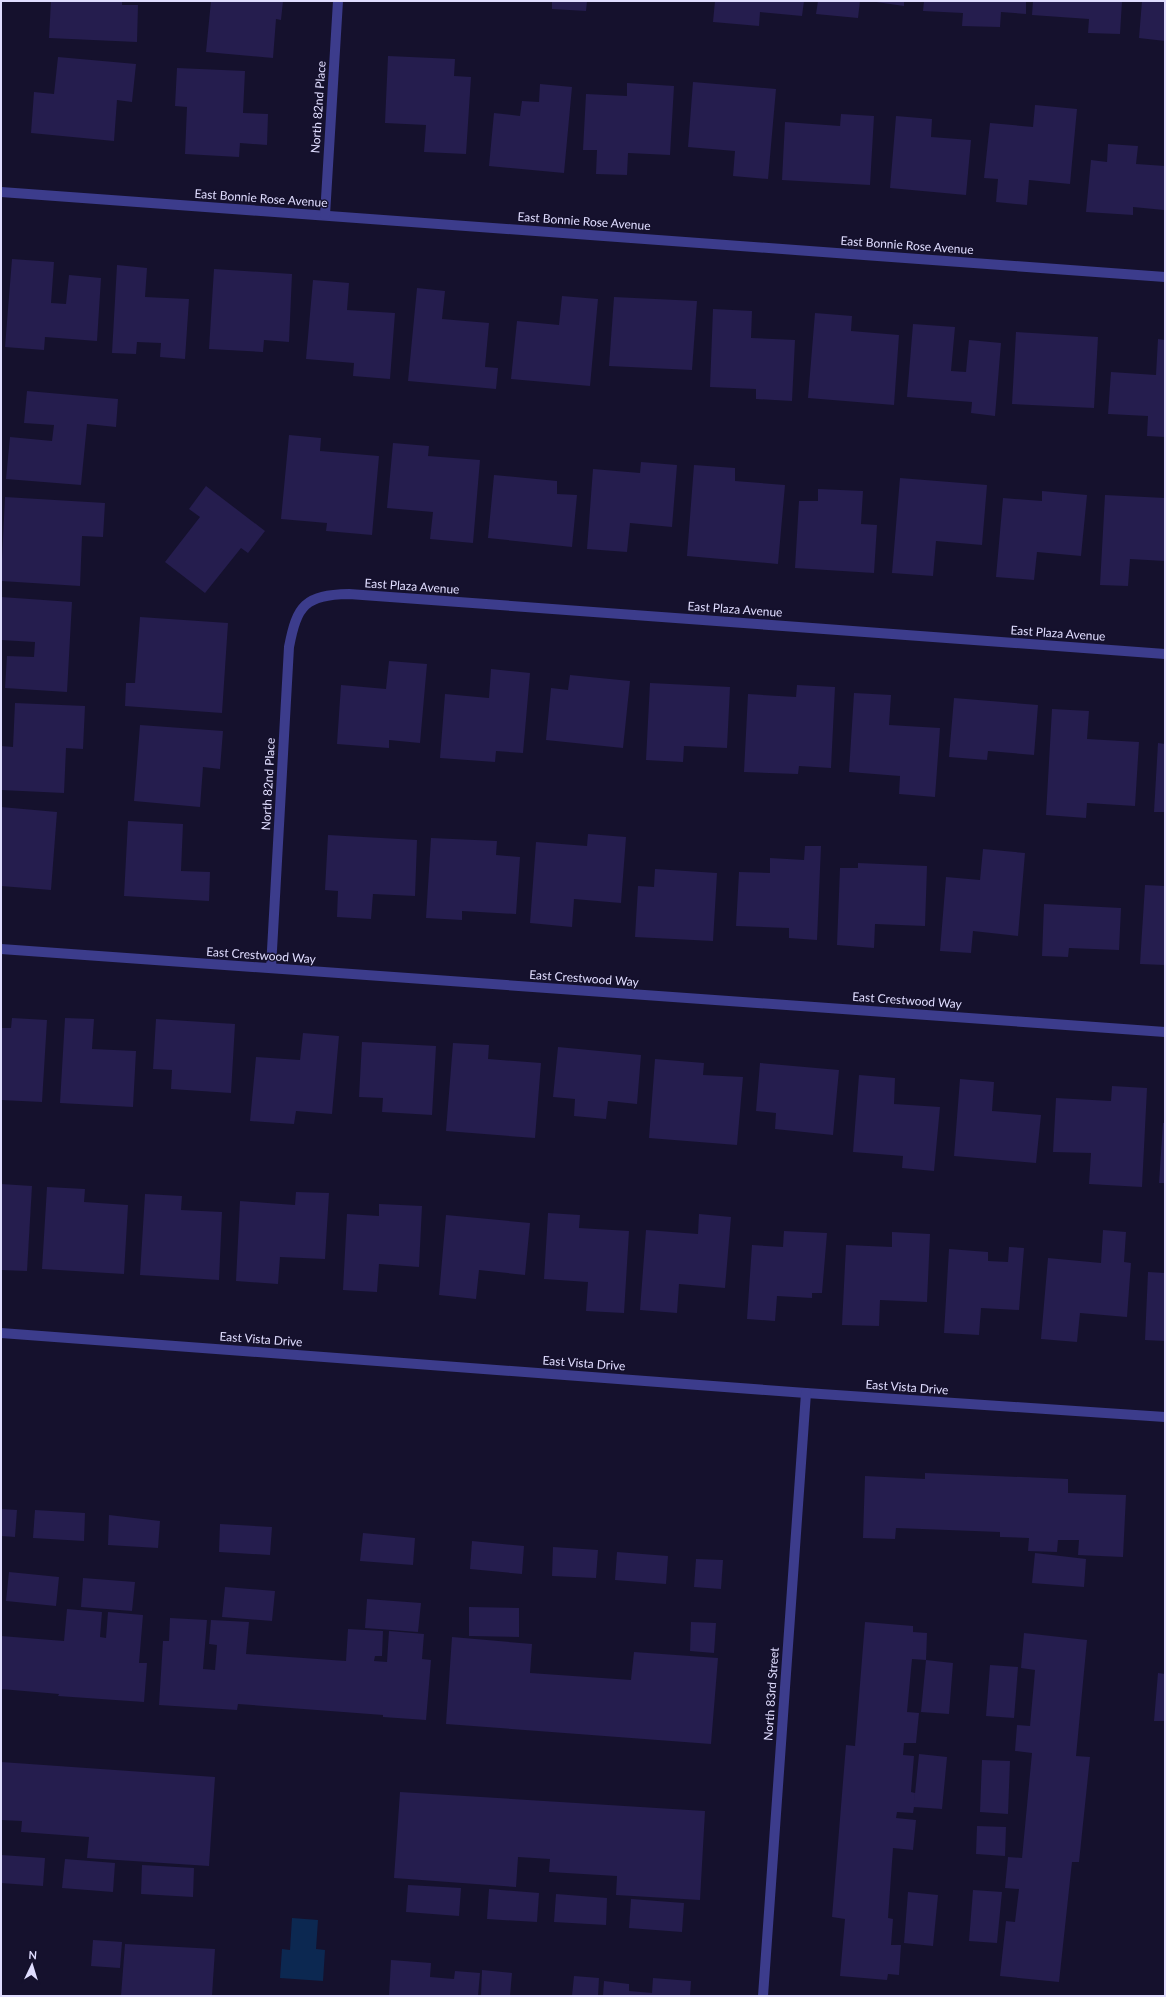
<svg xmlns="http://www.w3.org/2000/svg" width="1166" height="1997" viewBox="0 0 1166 1997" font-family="Lato,sans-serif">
	<rect width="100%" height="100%" fill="#15112d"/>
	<path fill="#0c2851" d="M292,1918L318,1920L316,1949L325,1950L323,1981L280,1978L282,1949L290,1950Z"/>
	<g fill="#251d4e">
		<path d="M51,1H122V5H138L137,42L49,38Z"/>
		<path d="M211,1H283L281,20L276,19L273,58L206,52Z"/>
		<path d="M552,1H587L586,11L552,9Z"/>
		<path d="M715,1H804L802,16L760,12L759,26L713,22Z"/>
		<path d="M818,1H860L858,18L816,14Z"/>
		<path d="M869,1H904V6Z"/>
		<path d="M924,1H1026V14L1001,12L1000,27L962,26L963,13L923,11Z"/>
		<path d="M1033,1H1122L1120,34L1088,33L1089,19L1032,15Z"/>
		<path d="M1142,1H1165V41L1139,38Z"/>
		<path d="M388,56L455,59L454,76L471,77L466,154L424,152L426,125L385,123Z"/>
		<path d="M58,57L136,64L132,102L117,100L114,141L31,133L34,92L54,94Z"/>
		<path d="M177,68L245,71L243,113L268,114L267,145L240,143L239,157L185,154L187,107L175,106Z"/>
		<path d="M693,82L776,89L768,179L733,176L735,151L688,147Z"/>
		<path d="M627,83L674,86L670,155L628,153L627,175L596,174L597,150H583L586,94L627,96Z"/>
		<path d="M540,84L572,87L564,173L489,166L494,113L520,116L522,101L539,102Z"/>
		<path d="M1035,105L1077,109L1070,184L1029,180L1027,205L996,202L998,179L984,178L990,123L1033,127Z"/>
		<path d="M841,114L874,116L870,185L782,180L785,122L840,126Z"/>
		<path d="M896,116L932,119L931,137L971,140L966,195L890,188Z"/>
		<path d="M1108,144L1138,146L1136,164L1165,166L1164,210L1133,207V215L1086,212L1091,160L1107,162Z"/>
		<path d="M12,259L54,262L51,303L66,304L69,275L101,278L97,341L45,337L44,350L5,347Z"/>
		<path d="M117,265L147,268L145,297L189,299L185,359L160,357L161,343L137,342L136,354L112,353Z"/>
		<path d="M214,269L292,274L289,342L264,340L263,352L209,349Z"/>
		<path d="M313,280L349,283L347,310L395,313L390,379L353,376L354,363L306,359Z"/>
		<path d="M417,288L445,291L442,319L489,323L485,367L498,368L496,389L408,381Z"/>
		<path d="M562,296L598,299L590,386L511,379L517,321L559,325Z"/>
		<path d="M614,297L697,301L692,370L609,366Z"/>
		<path d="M713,309L752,311L751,338L795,340L792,401L756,399V389L710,387Z"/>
		<path d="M815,313L852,316L851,331L899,335L894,405L808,398Z"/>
		<path d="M913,324L955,327L951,371L966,372L969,340L1001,343L995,416L971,413L972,402L907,397Z"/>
		<path d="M1016,332L1098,337L1094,408L1012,404Z"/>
		<path d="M1158,339L1165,340V437L1147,436L1148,416L1108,414L1111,372L1156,375Z"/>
		<path d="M27,391L118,399L116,427L87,424L81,485L6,479L10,437L52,441L54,425L24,423Z"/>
		<path d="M289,435L321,438L320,451L379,456L372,535L326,531L327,523L281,519Z"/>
		<path d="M393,443L429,446L428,456L480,460L473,543L430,539L433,512L387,508Z"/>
		<path d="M641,462L677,465L672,527L630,523L627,552L587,549L593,469L640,473Z"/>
		<path d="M694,465L735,468V481L785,485L778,564L687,556Z"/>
		<path d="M494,475L557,481V494L577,495L572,547L488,538Z"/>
		<path d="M900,478L987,485L982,545L936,541L933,576L892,573Z"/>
		<path d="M206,486L265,531L248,553L241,548L205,593L165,562L200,517L189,509Z"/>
		<path d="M818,489L863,491L861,524L877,525L874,573L795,568L799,501H818Z"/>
		<path d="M1042,491L1087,495L1081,556L1037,552L1034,580L996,577L1003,498L1042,501Z"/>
		<path d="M1105,495L1165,498V561L1130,559L1128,586L1100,585Z"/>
		<path d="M5,497L105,503L103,537L82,536L80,586L1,581Z"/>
		<path d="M1,597L72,602L67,692L5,688L7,656L34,657L35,642L1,640Z"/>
		<path d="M140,617L228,623L222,713L125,706L126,683H135Z"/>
		<path d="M389,661L427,664L420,743L389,740V748L337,744L341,685L386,689Z"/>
		<path d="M491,669L530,673L523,753L496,751L495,762L440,758L445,694L489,698Z"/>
		<path d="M570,675L630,681L623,748L546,740L551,688L568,690Z"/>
		<path d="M650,683L730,687L727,748L684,746L683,762L646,760Z"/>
		<path d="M797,685L835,687L831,768L799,766L798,774L744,772L748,694L796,697Z"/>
		<path d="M854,693L891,695L889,725L940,728L935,797L899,794L900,776L849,772Z"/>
		<path d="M954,698L1038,705L1034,755L988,751L987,760L949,757Z"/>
		<path d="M15,703L85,706L83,749L66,748L64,793L1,790V746L13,747Z"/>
		<path d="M1052,709L1089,711L1087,739L1139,742L1135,806L1087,803L1086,818L1046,815Z"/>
		<path d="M140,725L223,731L220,769L203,767L200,807L134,801Z"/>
		<path d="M1158,743L1165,744V812H1154Z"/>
		<path d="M1,807L57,812L51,890L1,886Z"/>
		<path d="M128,821L183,824L181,871L210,872L209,901L124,896Z"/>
		<path d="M588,834L626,837L621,903L574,899L572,927L530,923L536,842L587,846Z"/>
		<path d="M328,835L417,840L415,896L373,894L371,919L337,917L338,891L325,890Z"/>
		<path d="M431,838L497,841L496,855L520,857L516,914L462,911V920L426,918Z"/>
		<path d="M805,846H821L817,940L789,938V928L736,926L739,872L770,873V858L804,860Z"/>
		<path d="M983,849L1025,853L1018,936L973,931L971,953L940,951L946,877L980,880Z"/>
		<path d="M858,863L927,866L925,926L875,924L874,948L837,945L840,868H858Z"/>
		<path d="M655,869L717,873L713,941L635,937L638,886L654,887Z"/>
		<path d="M1145,885L1165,886V965L1140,964Z"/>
		<path d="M1044,904L1121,908L1119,950L1069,948L1068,957L1042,956Z"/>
		<path d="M12,1018L47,1020L42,1102L1,1100V1028H11Z"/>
		<path d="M65,1018L94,1019L92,1049L136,1051L133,1107L60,1103Z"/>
		<path d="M156,1019L235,1024L231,1093L171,1089L172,1070L153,1069Z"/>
		<path d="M303,1033L339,1036L332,1114L296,1111L294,1124L250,1121L256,1057L300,1060Z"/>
		<path d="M362,1042L436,1046L432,1115L382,1112L383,1098L359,1097Z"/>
		<path d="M453,1043L489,1045L488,1059L541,1063L535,1138L446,1131Z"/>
		<path d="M558,1047L641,1055L637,1104L608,1101L606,1119L574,1116L575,1099L553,1097Z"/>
		<path d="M655,1059L704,1063L703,1075L743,1077L737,1145L649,1138Z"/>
		<path d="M760,1063L839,1070L833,1135L775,1129L776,1113L756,1111Z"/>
		<path d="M859,1075L895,1078L894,1104L940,1107L934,1171L902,1168L903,1156L853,1152Z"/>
		<path d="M960,1079L994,1082L992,1111L1041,1115L1036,1163L954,1156Z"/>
		<path d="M1112,1086L1147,1088L1142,1187L1089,1184L1091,1153L1053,1152L1056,1098L1111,1101Z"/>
		<path d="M1163,1123H1165V1183H1159Z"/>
		<path d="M1,1184L32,1186L27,1271L1,1270Z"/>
		<path d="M47,1187L85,1189L84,1202L128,1205L124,1274L42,1269Z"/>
		<path d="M296,1192L329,1193L325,1259L280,1257L278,1284L236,1281L240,1201L295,1205Z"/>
		<path d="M145,1194L182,1196L181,1210L222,1212L219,1280L140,1275Z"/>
		<path d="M379,1204L422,1206L419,1267L379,1264L377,1292L343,1290L347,1214L379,1216Z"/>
		<path d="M548,1213L580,1215L579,1228L629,1231L624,1313L586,1311L588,1282L544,1279Z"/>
		<path d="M699,1214L731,1217L725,1288L679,1284L677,1313L640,1310L646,1230L698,1234Z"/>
		<path d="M446,1215L530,1223L525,1275L479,1270L476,1299L439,1295Z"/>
		<path d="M1103,1230L1126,1232L1124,1262L1131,1263L1127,1317L1080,1313L1077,1342L1041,1339L1048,1258L1101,1263Z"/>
		<path d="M784,1231L827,1233L822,1293H812V1298L777,1296L775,1321L747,1319L752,1245L783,1247Z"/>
		<path d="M892,1232L930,1234L927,1302L880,1300L879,1326L842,1325L846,1245L892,1247Z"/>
		<path d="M1009,1247L1024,1248L1019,1310L981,1308L979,1335L944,1333L949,1249L988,1252V1261L1008,1262Z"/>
		<path d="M1148,1272L1165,1273V1341L1145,1340Z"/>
		<path d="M925,1473L1068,1479V1493L1126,1495L1123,1557L1078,1555L1079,1540H1058L1057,1552L1028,1551L1029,1538L1000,1537V1532L896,1528L895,1539L863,1538L865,1476L925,1479Z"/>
		<path d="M1,1509L17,1510L15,1537L1,1536Z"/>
		<path d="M35,1510L85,1513L84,1541L33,1538Z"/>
		<path d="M109,1515L160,1521L158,1548L108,1545Z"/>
		<path d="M220,1524L272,1527L270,1555L219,1552Z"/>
		<path d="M363,1533L415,1538L413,1565L360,1561Z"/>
		<path d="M472,1541L524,1546L522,1574L470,1569Z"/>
		<path d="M553,1547L598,1550L596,1578L552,1576Z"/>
		<path d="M617,1552L668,1556L666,1584L615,1580Z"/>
		<path d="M1035,1553L1086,1559L1084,1587L1032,1583Z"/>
		<path d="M696,1559L723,1560L721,1589L694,1587Z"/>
		<path d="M9,1572L59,1577L56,1606L6,1601Z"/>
		<path d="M83,1578L135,1582L132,1611L81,1607Z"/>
		<path d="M225,1587L275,1591L272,1621L222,1617Z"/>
		<path d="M367,1599L421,1603L418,1632L365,1628Z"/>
		<path d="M469,1607L519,1608V1637L469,1636Z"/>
		<path d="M67,1609L102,1612L100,1637L106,1638L108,1612L143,1615L139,1663H147L144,1702L58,1696L59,1694L1,1689V1636L64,1641Z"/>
		<path d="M170,1618L207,1620L203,1669L215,1670L217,1645L209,1644L211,1620L249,1622L246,1654L346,1661L348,1629L383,1631L382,1656H375L374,1661L387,1662L389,1631L424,1634L422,1659L431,1660L426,1720L383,1717V1715L238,1704L237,1710L159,1705L163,1641H169Z"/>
		<path d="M691,1622L716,1623L714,1653L690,1651Z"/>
		<path d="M865,1622L913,1626V1632L927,1633L926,1660L953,1663L949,1714L921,1712L926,1660L912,1659L907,1712L919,1713L916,1743H904L903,1755L914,1756L911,1792L915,1793L914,1804L919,1754L947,1757L942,1809L914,1807L913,1813L897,1812L896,1818L916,1820L913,1850L893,1848L888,1918L893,1919L891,1945H901L899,1975L888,1974L887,1980L840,1976L845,1919L832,1917L846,1745L855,1746Z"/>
		<path d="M1024,1633L1087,1640L1076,1756L1090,1757L1079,1862H1072L1059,1982L1000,1976L1006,1921L1015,1922L1019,1889L1005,1888L1008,1857L1022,1858L1032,1753L1015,1751L1017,1725L1030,1726L1035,1670L1021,1668Z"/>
		<path d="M452,1637L532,1644L530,1673L631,1680L634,1652L718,1658L711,1744L446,1724Z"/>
		<path d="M990,1665L1018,1667L1014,1718L986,1716Z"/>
		<path d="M1158,1673L1165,1674V1721H1154Z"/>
		<path d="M982,1760L1010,1761L1008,1814L980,1812Z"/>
		<path d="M1,1762L215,1777L209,1866L87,1858L89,1837L21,1832L22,1821L1,1820Z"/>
		<path d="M400,1792L705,1811L700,1900L616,1895L617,1876L549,1872L550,1859L518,1857L516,1887L394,1878Z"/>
		<path d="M977,1826L1006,1827L1005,1856L976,1854Z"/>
		<path d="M1,1855L45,1858L43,1886L1,1883Z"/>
		<path d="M65,1859L115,1863L113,1892L62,1888Z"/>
		<path d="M142,1865L194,1868L193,1897L141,1894Z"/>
		<path d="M408,1885L461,1888L459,1916L406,1912Z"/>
		<path d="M489,1889L539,1893L537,1922L487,1919Z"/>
		<path d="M973,1890L1002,1892L997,1943L969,1941Z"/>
		<path d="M908,1892L938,1895L933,1946L904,1943Z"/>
		<path d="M556,1894L607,1898L606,1925L554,1922Z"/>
		<path d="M631,1899L684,1903L682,1932L629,1928Z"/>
		<path d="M93,1940L122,1942L120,1968L91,1966Z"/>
		<path d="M125,1944L215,1949L212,1996H121Z"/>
		<path d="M391,1960L431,1963L430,1977L454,1979L455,1971L480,1973L478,1996H389Z"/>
		<path d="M482,1970L512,1973L510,1996H481Z"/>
		<path d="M574,1976L599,1978L598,1996H572Z"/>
		<path d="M653,1978L691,1981L690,1996H603L604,1981L629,1984V1991L652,1993Z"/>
	</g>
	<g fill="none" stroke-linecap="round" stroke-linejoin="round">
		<g stroke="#3c3c8c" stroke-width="10">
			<path d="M1,192L1165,277"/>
			<path d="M325,215L338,1"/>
			<path d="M1,949L1165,1032"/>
			<path d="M271,968L289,647C297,605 305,595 349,594L1165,654"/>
			<path d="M1,1333L806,1393L1165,1417"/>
			<path d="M763,1996L806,1393"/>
		</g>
	</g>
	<g text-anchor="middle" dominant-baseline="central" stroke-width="3" stroke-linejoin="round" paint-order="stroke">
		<g font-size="12" fill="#e0ddff" stroke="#15112d">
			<text transform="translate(318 107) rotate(-86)">North 82nd Place</text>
			<text transform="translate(261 198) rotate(4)">East Bonnie Rose Avenue</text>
			<text transform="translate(584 221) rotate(4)">East Bonnie Rose Avenue</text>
			<text transform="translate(907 245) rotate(4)">East Bonnie Rose Avenue</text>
			<text transform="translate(412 586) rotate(4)">East Plaza Avenue</text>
			<text transform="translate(735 609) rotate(4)">East Plaza Avenue</text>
			<text transform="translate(1058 633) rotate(4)">East Plaza Avenue</text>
			<text transform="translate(268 784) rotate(-87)">North 82nd Place</text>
			<text transform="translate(261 955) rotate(4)">East Crestwood Way</text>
			<text transform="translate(584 978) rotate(4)">East Crestwood Way</text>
			<text transform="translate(907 1000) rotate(4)">East Crestwood Way</text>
			<text transform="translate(261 1339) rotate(4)">East Vista Drive</text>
			<text transform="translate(584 1363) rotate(4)">East Vista Drive</text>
			<text transform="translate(907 1387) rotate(4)">East Vista Drive</text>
			<text transform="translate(771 1694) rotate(-86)">North 83rd Street</text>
		</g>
	</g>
	<rect width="1166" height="1997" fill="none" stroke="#e0ddff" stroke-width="4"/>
	<g transform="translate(32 1965) rotate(4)" stroke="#15112d" stroke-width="3" paint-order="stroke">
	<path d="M0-3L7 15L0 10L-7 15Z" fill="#e0ddff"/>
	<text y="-6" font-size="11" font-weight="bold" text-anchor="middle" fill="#e0ddff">N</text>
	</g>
</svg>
